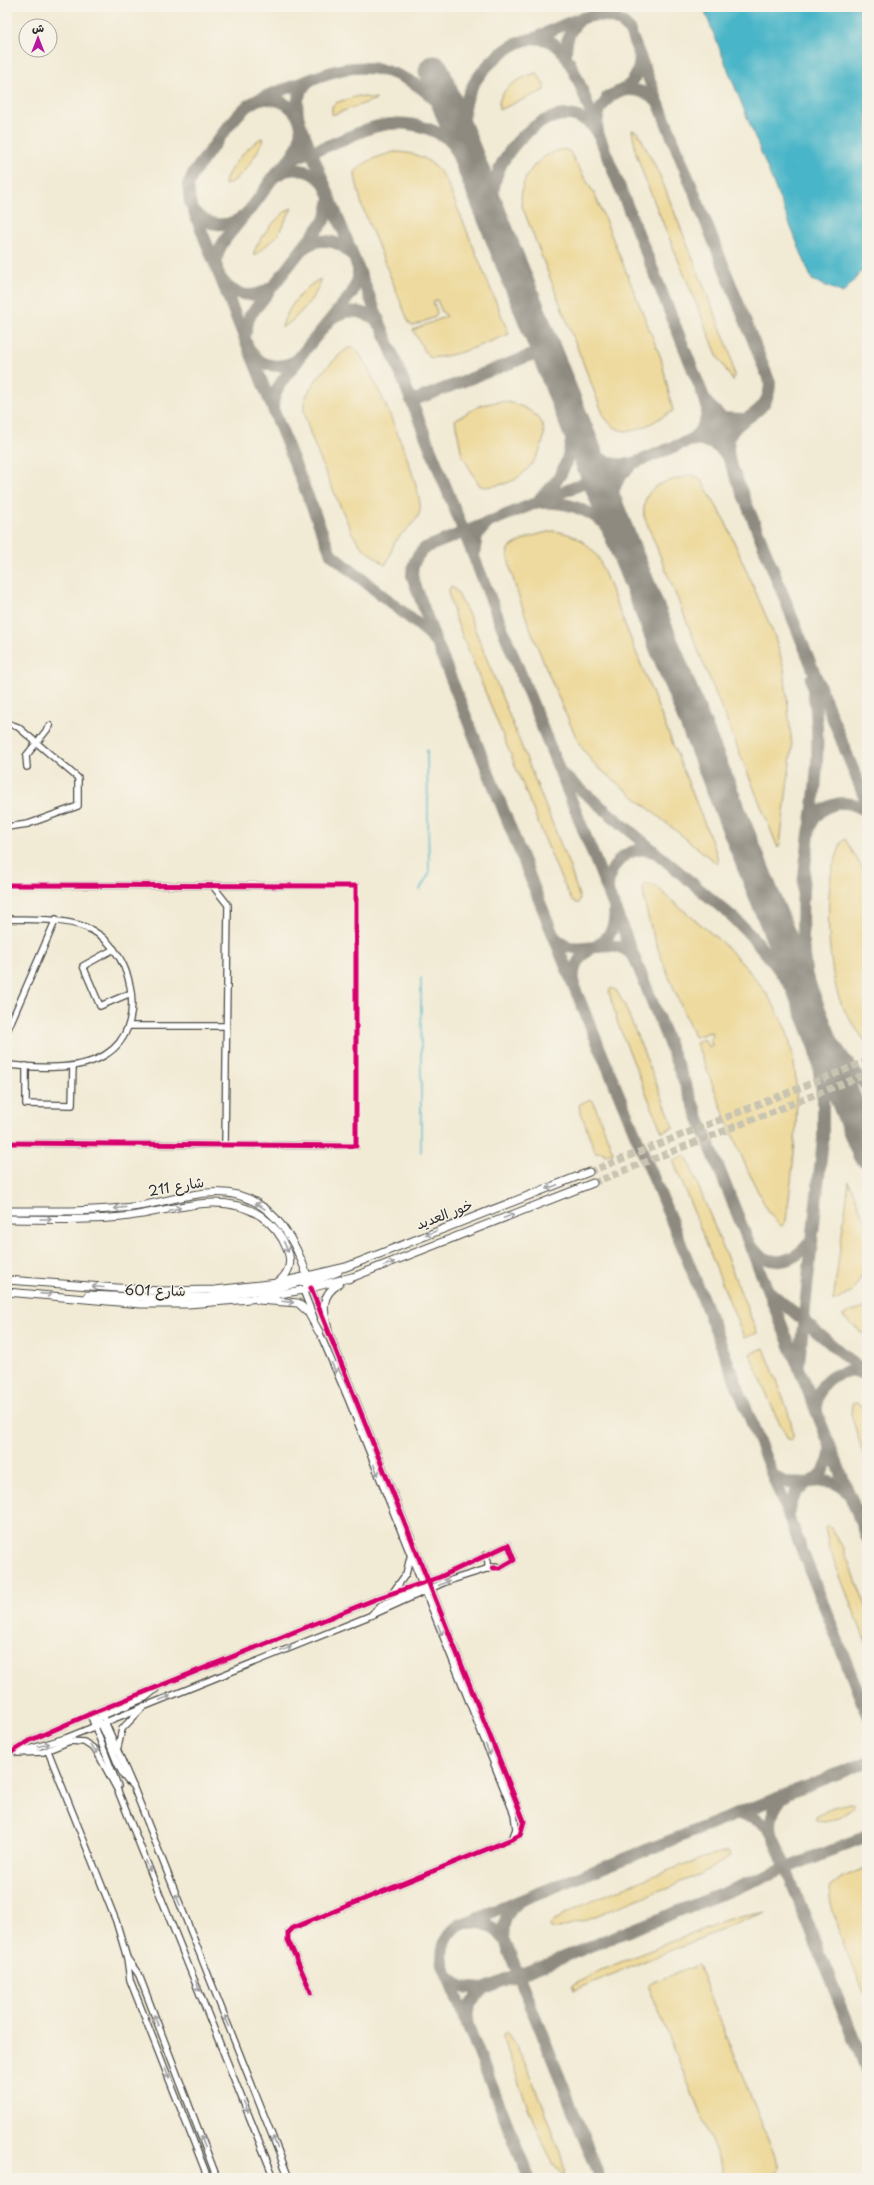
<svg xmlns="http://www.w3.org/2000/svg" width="874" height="2185" viewBox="0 0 874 2185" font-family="'Playpen Sans','Playpen Sans Arabic',sans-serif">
	<rect width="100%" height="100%" fill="#f7f3e8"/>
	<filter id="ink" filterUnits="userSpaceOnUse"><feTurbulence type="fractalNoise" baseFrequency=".025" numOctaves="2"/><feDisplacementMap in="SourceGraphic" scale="8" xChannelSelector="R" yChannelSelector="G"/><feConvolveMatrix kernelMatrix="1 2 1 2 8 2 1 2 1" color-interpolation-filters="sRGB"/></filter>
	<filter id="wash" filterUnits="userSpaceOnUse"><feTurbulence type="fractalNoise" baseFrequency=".012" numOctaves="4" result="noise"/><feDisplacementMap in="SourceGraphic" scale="16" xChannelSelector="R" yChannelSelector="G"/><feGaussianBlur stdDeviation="0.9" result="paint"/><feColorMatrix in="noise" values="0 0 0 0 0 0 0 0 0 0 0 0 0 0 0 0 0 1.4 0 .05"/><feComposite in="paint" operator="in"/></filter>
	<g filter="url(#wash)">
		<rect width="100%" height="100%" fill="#f1ead4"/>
		<g fill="#eeda9e" stroke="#8c8264">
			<path d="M537,73L545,87V90L499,110C496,89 521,77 537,73Z"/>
			<path d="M358,96L377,99L332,115V106L338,102Z"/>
			<path d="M632,130L637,132L640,136L660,176L730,352L734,375L733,381L718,357L645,179L636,153Z"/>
			<path d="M261,138L264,139C256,155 243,179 225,185C225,170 249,146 261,138Z"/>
			<path d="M564,149L569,151L595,195L661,358L673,411C648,424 622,447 603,414L522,206C517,178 538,154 564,149Z"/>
			<path d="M394,152C418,152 433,160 446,180L509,334C484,344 458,356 431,358L425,352L413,330L447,316L442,312L437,300L433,301L437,312L435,317L413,326L409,323L362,206L355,176V172C365,160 380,156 394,152Z"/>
			<path d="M292,208L277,236L254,256C252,245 281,211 292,208Z"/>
			<path d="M320,279C323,289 293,324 282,327C286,309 304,287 320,279Z"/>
			<path d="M348,348H355C372,367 423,486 420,510C419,521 405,530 398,538C391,546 391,558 385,565L361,546L352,533C343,511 300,421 304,403C309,383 333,360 348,348Z"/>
			<path d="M502,401C516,404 528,407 538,418C555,437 531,471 514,480C505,485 493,486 484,487L479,485L462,455L455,420L481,405Z"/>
			<path d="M693,475L700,478L725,521L775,637L784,668L792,747L780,845L778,848L644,516C641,483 668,481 693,475Z"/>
			<path d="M553,531C576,534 583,540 598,557L716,852L718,861L717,864L595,765L580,745C566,717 503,572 508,549C521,539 537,534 553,531Z"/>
			<path d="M451,586L456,590L470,617L569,865L580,899L578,904L571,899L559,874L456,620L448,592Z"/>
			<path d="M845,839L867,876V1044C858,1031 847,1017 841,1003C828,972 826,908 831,875C833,864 838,854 841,843Z"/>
			<path d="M645,883L657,887C676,906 699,922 719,940C747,966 778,1002 789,1039C804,1091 793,1167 786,1221L782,1226C761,1219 708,1070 696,1043L703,1039L709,1047L712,1045L710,1039L713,1036L711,1032L694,1037C678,995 644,928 643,886Z"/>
			<path d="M611,988L616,990L625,1006L674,1127L662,1132L618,1024L609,992Z"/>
			<path d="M590,1099L593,1101L613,1152L605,1155L603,1152H595L579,1107L580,1104Z"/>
			<path d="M686,1155L757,1333L744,1338L673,1160Z"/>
			<path d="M849,1181L867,1226V1261L858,1283L850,1293L833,1302Z"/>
			<path d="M867,1306V1337L842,1316Z"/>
			<path d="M764,1348C769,1362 799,1431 792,1440L788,1439L775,1414L750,1354Z"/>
			<path d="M857,1403L867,1410V1466L851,1414L852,1404Z"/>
			<path d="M827,1525L830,1527L842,1546L867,1608V1645L830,1551L825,1528Z"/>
			<path d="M850,1803L854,1804L853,1808C844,1815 827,1826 816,1820V1817L833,1807Z"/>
			<path d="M722,1852H729L730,1857L701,1874L585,1920L556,1929H552L550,1926C552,1911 700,1858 722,1852Z"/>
			<path d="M865,1868L867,1872V1997C854,1972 830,1916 829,1888L841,1878Z"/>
			<path d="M765,1912L574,1990L572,1986L601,1970L726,1920Z"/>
			<path d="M698,1965L778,2164C781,2184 738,2178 726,2178L648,1984Z"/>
			<path d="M505,2031C516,2032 570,2165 564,2176C550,2175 507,2053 503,2035Z"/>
		</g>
		<path fill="#4ab5c8" stroke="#3a707a" d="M703,7H867V265L843,293L812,280Z"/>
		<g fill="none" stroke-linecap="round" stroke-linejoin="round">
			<g stroke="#4ab5c8" stroke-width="1.5">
				<path d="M420,889L429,874L427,750"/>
				<path d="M421,978V1152"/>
			</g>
			<g stroke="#8e8a80" stroke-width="12">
				<path d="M535,38C565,25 602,0 629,29L770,383C769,426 721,411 729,458C718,445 707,438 689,441C702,431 710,419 706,402L722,418L743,419"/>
				<path d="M566,54C566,40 569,30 580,20"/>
				<path d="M311,80C296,91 295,107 300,123L867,1538"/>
				<path d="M621,91C636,88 648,91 658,103"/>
				<path d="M607,97C629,88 639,81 640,56"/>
				<path d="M264,99C279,98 290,104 298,117"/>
				<path d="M456,127C432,88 393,62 345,69C327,72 310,80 293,86C278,92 258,97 246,107C229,122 207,155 193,174L188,185L190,202L331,554L426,631L438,646L563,960L686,1256L867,1715"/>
				<path d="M288,161L299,144L301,127"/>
				<path d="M471,163C464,140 460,120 468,96C477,68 527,20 557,46C574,60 589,110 598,133L867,804"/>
				<path d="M276,176C291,165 311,169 323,182"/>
				<path d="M194,211C200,218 207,223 217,224C253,228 263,180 287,163C300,154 318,150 332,144C347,138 362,130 378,126C411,118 447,130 467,158"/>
				<path d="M497,227C493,211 491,194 496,178C507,139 565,87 598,133C595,116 600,104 614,94"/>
				<path d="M304,248C319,236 339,240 351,254"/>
				<path d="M217,267C215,247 229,235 241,220"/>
				<path d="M223,281C234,297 254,299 270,288"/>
				<path d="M334,317C350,307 368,311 380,325"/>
				<path d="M245,336L249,317L326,218L330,199"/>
				<path d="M252,353C263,368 281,369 297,360L352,293L358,279V269"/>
				<path d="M412,401L547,349"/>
				<path d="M273,408C273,388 286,376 298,361"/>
				<path d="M581,437C592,455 606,466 627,464"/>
				<path d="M540,498C567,477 571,451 574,419"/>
				<path d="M543,503C576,501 599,516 622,539"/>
				<path d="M614,519C609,499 613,481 629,468"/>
				<path d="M474,555L477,535L488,523"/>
				<path d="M435,639L412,576C412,564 416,556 425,548L725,426"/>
				<path d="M811,679C821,727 818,774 811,822"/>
				<path d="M562,774L734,918C773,957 796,991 822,1039"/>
				<path d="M608,890C607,865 629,843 654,852"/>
				<path d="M555,937C579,965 608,929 633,956"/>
				<path d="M598,945C610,937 616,926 614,911"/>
				<path d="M574,982C572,967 579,957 591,948"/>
				<path d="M816,1018C801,966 799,912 806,858C808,848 808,837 810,828C814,816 824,807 836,804C846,801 860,805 867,813"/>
				<path d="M822,1025L846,1061L867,1087"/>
				<path d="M752,1247C771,1271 796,1262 812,1239"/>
				<path d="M769,1291L867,1375"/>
				<path d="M799,1363L823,1139V1099L813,1030"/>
				<path d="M817,1410C814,1381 839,1366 865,1374"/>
				<path d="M770,1471C794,1501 823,1464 848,1493"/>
				<path d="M812,1481C824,1473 831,1462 830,1447"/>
				<path d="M789,1517C788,1503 795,1491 807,1483"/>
				<path d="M784,1797C773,1807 769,1819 772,1834L867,2071"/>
				<path d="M738,1815C753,1814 764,1822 772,1834"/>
				<path d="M517,1904C505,1913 502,1925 504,1939L600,2178"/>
				<path d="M469,1923C485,1921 495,1927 504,1939"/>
				<path d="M449,1976L462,1987L483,1989"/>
				<path d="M467,2023L470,2004L483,1989L867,1836"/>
				<path d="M529,2178L443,1964C440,1947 446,1935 459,1925L867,1762"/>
			</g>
			<path stroke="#8e8a80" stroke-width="31" d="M434,71L867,1152"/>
		</g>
	</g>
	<g filter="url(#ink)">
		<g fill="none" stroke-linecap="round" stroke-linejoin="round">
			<g stroke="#c9c4b2" stroke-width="7" stroke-dasharray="7 3.5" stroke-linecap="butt">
				<path d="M589,1172L867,1061"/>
				<path d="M593,1183L867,1074"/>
			</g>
			<defs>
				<g id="minor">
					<path d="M7,723L18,727L78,778V806L28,824L7,827"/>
					<path d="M27,767L26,756L50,726"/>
					<path d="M7,885L356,886V1146L7,1143"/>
					<path d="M213,886L228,905L225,1145"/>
					<path d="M7,919C33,920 61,918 85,927C132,944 152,1027 105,1055C78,1072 38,1067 7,1065"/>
					<path d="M114,949L83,966L100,1006L131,993"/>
					<path d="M129,1026H227"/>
					<path d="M7,1031L56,919"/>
					<path d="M26,1066V1104L72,1105L73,1066"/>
					<path d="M311,1288L324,1319"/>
					<path d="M303,1290L314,1318"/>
					<path d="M318,1329L349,1401L514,1814L516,1829L512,1839"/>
					<path d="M485,1555L488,1561V1569"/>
					<path d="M393,1592L406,1574L411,1554"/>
					<path d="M372,1614L381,1605L426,1586"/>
					<path d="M100,1710L133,1786L289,2178"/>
					<path d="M90,1714C109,1722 112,1770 133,1786"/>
					<path d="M90,1714L118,1786"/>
					<path d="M100,1717L145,1698L156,1689"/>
					<path d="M118,1747L122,1729L144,1706"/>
					<path d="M48,1751L116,1921L127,1958L130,1980L208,2178"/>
					<path d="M20,1752L66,1738L372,1615L445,1582L496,1566"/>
					<path d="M18,1753L43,1752L70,1741L84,1742L96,1750L118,1791L274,2178"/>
					<path d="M7,1755L31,1740L90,1714L381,1597L440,1577L508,1545L514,1560L500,1568H493"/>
					<path d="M127,1958L139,1975L217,2178"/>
					<path d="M311,1992L288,1940V1933L293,1928L512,1839L520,1835L524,1821L327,1327"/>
				</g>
				<g id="major">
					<path d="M7,1211C49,1211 90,1212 132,1207C157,1204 182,1195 207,1193C268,1187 296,1236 311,1288"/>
					<path d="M7,1219C45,1219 84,1221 122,1217C169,1213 218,1188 261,1216C272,1224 282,1235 287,1249C293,1263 289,1274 277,1283"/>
					<path d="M348,1279L593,1183"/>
					<path d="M7,1280L159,1291L215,1290L277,1283L346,1267L589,1172"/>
					<path d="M306,1284L338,1272"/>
					<path d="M7,1292L141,1304H188L250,1299L303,1290L352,1277"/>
					<path d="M88,1295L157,1298L209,1297L273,1289L303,1281"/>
					<path d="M258,1300L298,1303L308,1312L319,1332"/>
					<path d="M328,1329C323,1310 320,1295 339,1284"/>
				</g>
			</defs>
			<use href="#minor" stroke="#494844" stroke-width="8"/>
			<use href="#major" stroke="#494844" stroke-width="9"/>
			<use href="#minor" stroke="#fff" stroke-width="5.5"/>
			<use href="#major" stroke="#fff" stroke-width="7"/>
			<defs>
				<g id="cycleway">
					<path d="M7,885L356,886V1146L7,1143"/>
					<path d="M7,1755L31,1740L90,1714L381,1597L440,1577L508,1545L514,1560L500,1568H493"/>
					<path d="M311,1992L288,1940V1933L293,1928L512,1839L520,1835L524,1821L311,1288"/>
				</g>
			</defs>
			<use href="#cycleway" stroke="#f7f3e8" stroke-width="8"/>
			<use href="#cycleway" stroke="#d6006c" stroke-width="5"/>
		</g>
		<defs><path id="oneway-shaft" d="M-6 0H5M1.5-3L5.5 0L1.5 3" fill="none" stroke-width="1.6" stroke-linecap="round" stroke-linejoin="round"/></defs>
		<g stroke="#a0a0a0">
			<use href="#oneway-shaft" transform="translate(552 1187) rotate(159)"/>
			<use href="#oneway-shaft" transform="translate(260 1206) rotate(-149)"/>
			<use href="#oneway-shaft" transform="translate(120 1208) rotate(174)"/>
			<use href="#oneway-shaft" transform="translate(175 1209) rotate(-12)"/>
			<use href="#oneway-shaft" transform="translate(509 1216) rotate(-21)"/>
			<use href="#oneway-shaft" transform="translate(46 1219)"/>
			<use href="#oneway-shaft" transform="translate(431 1233) rotate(159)"/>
			<use href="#oneway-shaft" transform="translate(286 1247) rotate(67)"/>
			<use href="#oneway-shaft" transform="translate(389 1264) rotate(-20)"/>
			<use href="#oneway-shaft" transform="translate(98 1287) rotate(-175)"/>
			<use href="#oneway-shaft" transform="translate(46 1294) rotate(4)"/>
			<use href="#oneway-shaft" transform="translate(288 1302) rotate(7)"/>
			<use href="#oneway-shaft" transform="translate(334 1368) rotate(66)"/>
			<use href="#oneway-shaft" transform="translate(376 1470) rotate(68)"/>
			<use href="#oneway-shaft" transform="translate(444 1583) rotate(-24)"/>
			<use href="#oneway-shaft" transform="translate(440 1630) rotate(69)"/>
			<use href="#oneway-shaft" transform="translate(286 1649) rotate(-22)"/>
			<use href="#oneway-shaft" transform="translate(165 1698) rotate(-22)"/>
			<use href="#oneway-shaft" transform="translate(44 1745) rotate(-15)"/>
			<use href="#oneway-shaft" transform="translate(94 1749) rotate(45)"/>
			<use href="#oneway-shaft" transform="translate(488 1750) rotate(68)"/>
			<use href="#oneway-shaft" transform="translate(148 1866) rotate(68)"/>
			<use href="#oneway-shaft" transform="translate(178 1900) rotate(-112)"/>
			<use href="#oneway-shaft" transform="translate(198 1986) rotate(68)"/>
			<use href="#oneway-shaft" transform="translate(156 2020) rotate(-111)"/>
			<use href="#oneway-shaft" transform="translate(227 2021) rotate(-112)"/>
			<use href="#oneway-shaft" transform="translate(167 2073) rotate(68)"/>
			<use href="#oneway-shaft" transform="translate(246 2107) rotate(68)"/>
			<use href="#oneway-shaft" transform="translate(203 2142) rotate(-111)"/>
			<use href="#oneway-shaft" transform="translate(275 2142) rotate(-112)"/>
		</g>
	</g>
	<g text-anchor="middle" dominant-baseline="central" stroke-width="3" stroke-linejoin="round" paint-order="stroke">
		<g font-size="14" fill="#2b2b2b" stroke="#f7f3e8">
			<text transform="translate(176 1186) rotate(-10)">شارع 211</text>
			<text transform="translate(444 1214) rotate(-21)">خور العديد</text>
			<text transform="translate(155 1290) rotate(1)">شارع 601</text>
		</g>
	</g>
	<rect width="874" height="2185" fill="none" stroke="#f7f3e8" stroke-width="24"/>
	<g transform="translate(38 38)"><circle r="19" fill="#f7f3e8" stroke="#a5a39c"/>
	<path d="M0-3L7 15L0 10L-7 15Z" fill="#b5179e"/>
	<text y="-6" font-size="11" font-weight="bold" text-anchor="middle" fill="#2b2b2b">ش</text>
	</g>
</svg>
